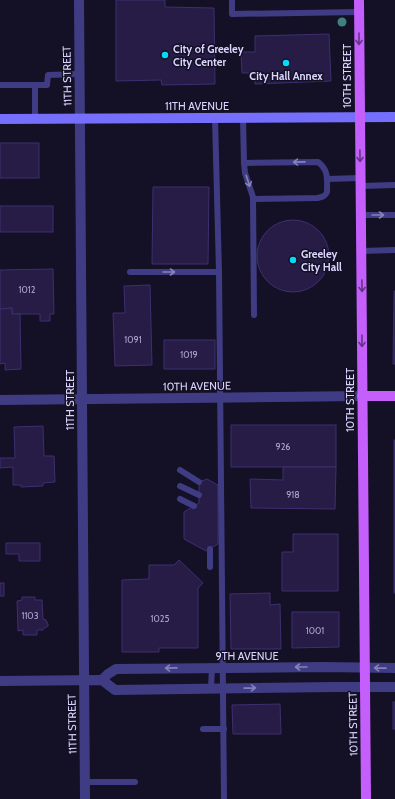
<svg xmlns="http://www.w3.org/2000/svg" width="395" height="799" viewBox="0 0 395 799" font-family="Cabin,sans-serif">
	<rect width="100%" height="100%" fill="#141025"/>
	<g fill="#261c46" stroke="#3e2f71">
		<path d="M116,0H165V7L214,8L215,84L162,85L161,80L116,81Z"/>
		<path d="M329,34L331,81L255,84V73H242L241,52H255V36Z"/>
		<rect x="0" y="143" width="39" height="35"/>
		<path d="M153,187H209L208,264H152Z"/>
		<rect x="0" y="206" width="53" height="26"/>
		<circle cx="293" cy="256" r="36"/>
		<path d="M53,269L54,314H50V321H40V314H12V308L0,309V270Z"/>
		<path d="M150,285L152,365L115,366L113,313H125L124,286Z"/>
		<path d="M394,291H395V364H393Z"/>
		<path d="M12,308V314H20L21,369L5,370V363L0,364V309Z"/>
		<rect x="164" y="340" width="51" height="29"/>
		<rect x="231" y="425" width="105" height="42"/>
		<path d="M43,426L44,456H54L55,482L43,483V486L21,487V485H13V467L0,468V458H15L14,427Z"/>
		<rect x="394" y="440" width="1" height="153"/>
		<path d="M283,467H336L335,509L251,508L250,479L283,480Z"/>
		<path d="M207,479L218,485V544L206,551L184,539V512L199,503V482Z"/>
		<path d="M293,534H338V591H282V552H293Z"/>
		<path d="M6,543H40V561H19V554H6Z"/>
		<path d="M179,560L203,583L198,588V648H159V652H122V580L149,579V565H174Z"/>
		<rect x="0" y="583" width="4" height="13"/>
		<path d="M270,593V605L280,604L281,649H231L230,594Z"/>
		<path d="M22,597H35V600H42L43,619L46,620L48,624V626L43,629V630H37V635H23V630L18,631L17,601L22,600Z"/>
		<path d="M292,612H339V647L292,648Z"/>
		<rect x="393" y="702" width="2" height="27"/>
		<path d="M280,704L281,734H233L232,705Z"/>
	</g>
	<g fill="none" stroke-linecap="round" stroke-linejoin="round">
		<g stroke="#403c83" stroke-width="6">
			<path d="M232,0V14L359,12"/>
			<path d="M0,85H47L48,75L79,74"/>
			<path d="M35,85V118"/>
			<path d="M215,118L219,272L224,799"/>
			<path d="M243,118L244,163L245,173L253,197L254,315"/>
			<path d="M244,163L318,162C329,170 327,180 327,192C325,197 322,197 317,198L253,199"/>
			<path d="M327,179L360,178"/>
			<path d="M360,186L395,185"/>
			<path d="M361,215H395"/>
			<path d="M361,251L395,250"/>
			<path d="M130,272H219"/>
			<path d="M180,470L199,482"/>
			<path d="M180,486L199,495"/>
			<path d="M180,499L194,506"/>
			<path d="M210,567V549"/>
			<path d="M211,688L212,668"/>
			<path d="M203,729H224"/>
			<path d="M85,782H135"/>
		</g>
		<g stroke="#403c83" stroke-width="10">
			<path d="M79,0L85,799"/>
			<path d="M0,400L362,396"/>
			<path d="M102,680L108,674L116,669L323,667L395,668"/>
			<path d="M0,681L102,680L115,690L335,687H395"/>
		</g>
		<path stroke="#766ffb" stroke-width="10" d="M0,119L395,117"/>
		<g stroke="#c55ffb" stroke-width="10">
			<path d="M359,0L366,799"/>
			<path d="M362,396H395"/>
		</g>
	</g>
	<circle fill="#3f817b" cx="342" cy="22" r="4.5"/>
	<defs><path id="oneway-shaft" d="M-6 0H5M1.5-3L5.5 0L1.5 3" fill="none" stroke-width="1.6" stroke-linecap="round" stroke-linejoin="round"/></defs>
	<g stroke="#643485">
		<use href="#oneway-shaft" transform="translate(359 39) rotate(90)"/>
		<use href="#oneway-shaft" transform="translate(360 156) rotate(89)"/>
		<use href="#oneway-shaft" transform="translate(362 286) rotate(89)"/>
		<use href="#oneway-shaft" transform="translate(362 341) rotate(90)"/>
	</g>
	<g stroke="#8681ba">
		<use href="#oneway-shaft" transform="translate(299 162) rotate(179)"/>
		<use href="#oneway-shaft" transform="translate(248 181) rotate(72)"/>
		<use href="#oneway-shaft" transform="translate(378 215)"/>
		<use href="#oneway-shaft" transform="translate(169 272)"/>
		<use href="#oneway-shaft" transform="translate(301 667) rotate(180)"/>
		<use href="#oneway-shaft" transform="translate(171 668) rotate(179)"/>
		<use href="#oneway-shaft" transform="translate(380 668) rotate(-179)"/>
		<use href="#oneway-shaft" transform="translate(250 688) rotate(-1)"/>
	</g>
	<g fill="#07daf8" stroke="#141025" stroke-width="1.5">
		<circle cx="165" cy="55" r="4"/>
		<circle cx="286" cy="63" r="4"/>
		<circle cx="293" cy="260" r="4"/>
	</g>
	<g text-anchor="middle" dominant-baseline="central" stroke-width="3" stroke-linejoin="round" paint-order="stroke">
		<g font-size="9" fill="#aea7d0">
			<text x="27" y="289">1012</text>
			<text x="133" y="339">1091</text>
			<text x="189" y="354">1019</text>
			<text x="283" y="446">926</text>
			<text x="293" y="494">918</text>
			<text x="30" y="615">1103</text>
			<text x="160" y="618">1025</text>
			<text x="315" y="630">1001</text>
		</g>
		<g font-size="11" font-weight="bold" fill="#dbd5fe" stroke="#141025" text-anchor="start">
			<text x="173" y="49">City of Greeley<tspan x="173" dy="13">City Center</tspan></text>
			<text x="286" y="76" text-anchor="middle">City Hall Annex</text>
			<text x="301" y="254">Greeley<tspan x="301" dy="13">City Hall</tspan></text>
		</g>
		<g font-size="11" fill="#dbd5fe" stroke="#141025">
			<text transform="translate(67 76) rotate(-91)">11TH STREET</text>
			<text transform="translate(347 76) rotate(-90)">10TH STREET</text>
			<text x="197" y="106">11TH AVENUE</text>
			<text transform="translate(197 386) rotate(-1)">10TH AVENUE</text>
			<text transform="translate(70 400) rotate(-90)">11TH STREET</text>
			<text transform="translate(350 400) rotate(-90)">10TH STREET</text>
			<text x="247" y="656">9TH AVENUE</text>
			<text transform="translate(72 724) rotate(-91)">11TH STREET</text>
			<text transform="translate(353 724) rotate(-91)">10TH STREET</text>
		</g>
	</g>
</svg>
